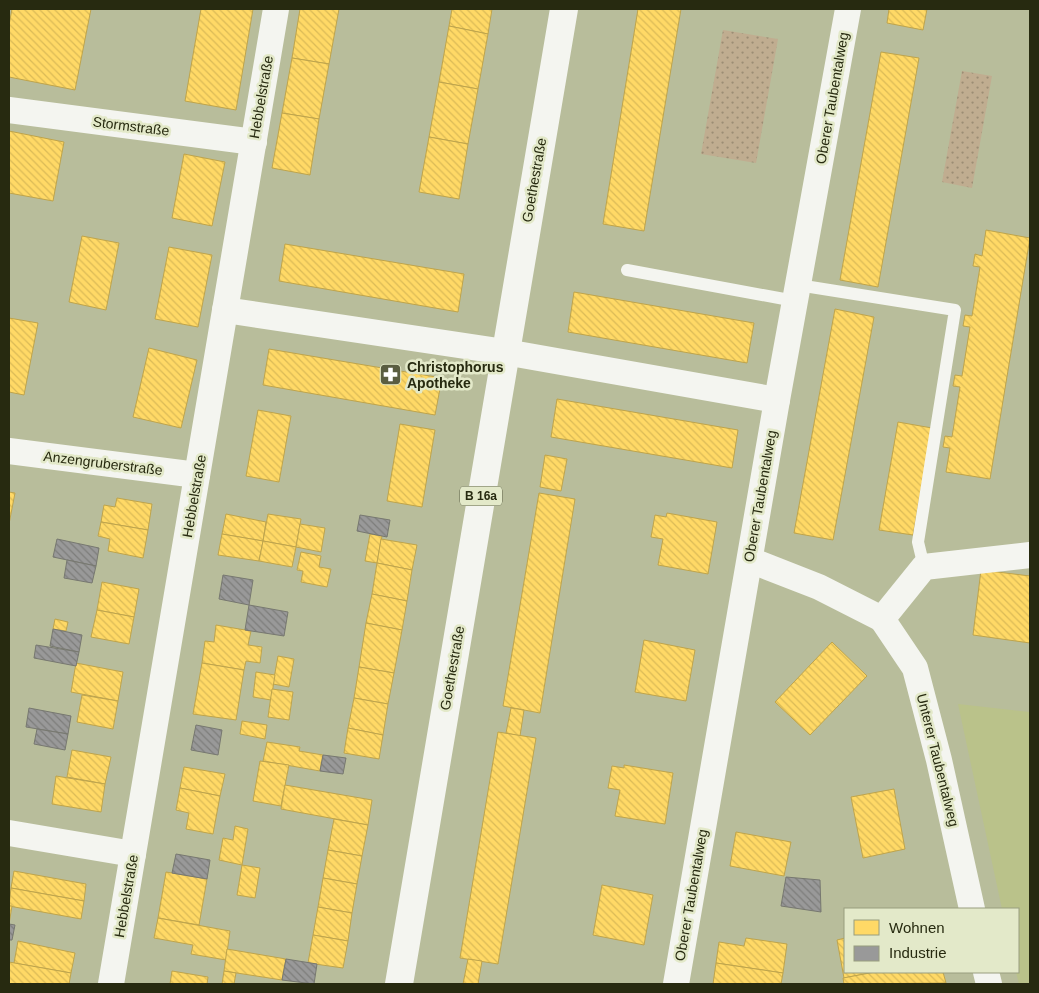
<svg xmlns="http://www.w3.org/2000/svg" width="1039" height="993" viewBox="0 0 1039 993" font-family="Helvetica,sans-serif">
	<defs>
		<pattern id="park-dots" width="8" height="8" patternUnits="userSpaceOnUse" patternTransform="scale(1.25)"><rect width="8" height="8" fill="#c0ad90"/><path d="M2 2h.1M6 6h.1" fill="none" stroke="#9c8d74" stroke-width="1.8" stroke-linecap="round"/></pattern>
		<pattern id="homes-back-hatch" width="6" height="6" patternUnits="userSpaceOnUse" patternTransform="scale(1.25)"><rect width="6" height="6" fill="#ffd966"/><path d="M-1 5l2 2M0 0l6 6M5-1l2 2" fill="none" stroke="#dbba57"/></pattern>
		<pattern id="industry-back-hatch" width="6" height="6" patternUnits="userSpaceOnUse" patternTransform="scale(1.25)"><rect width="6" height="6" fill="#999"/><path d="M-1 5l2 2M0 0l6 6M5-1l2 2" fill="none" stroke="#7d7d7b"/></pattern>
	</defs>
	<rect width="100%" height="100%" fill="#b8bd9b"/>
	<path fill="#bac28a" d="M958,704L1030,712V984H1019L1016,972H1018V909H1002Z"/>
	<g fill="url(#park-dots)">
		<path d="M723,30L778,39L756,163L701,154Z"/>
		<path d="M962,71L992,76L972,188L942,182Z"/>
	</g>
	<g fill="url(#homes-back-hatch)" stroke="#bea44c">
		<path d="M12,9H91L75,90L9,77V25Z"/>
		<path d="M201,9H253L236,110L185,101Z"/>
		<path d="M300,9H339L329,64L292,58Z"/>
		<path d="M452,9H492L488,34L449,26Z"/>
		<path d="M638,9H681L644,231L603,224Z"/>
		<path d="M889,9H927L923,30L887,23Z"/>
		<path d="M449,26L488,34L478,89L439,82Z"/>
		<path d="M881,52L919,58L878,287L840,280Z"/>
		<path d="M292,58L329,64L319,119L282,113Z"/>
		<path d="M439,82L478,89L468,144L429,137Z"/>
		<path d="M282,113L319,119L310,175L272,168Z"/>
		<path d="M9,131L64,142L53,201L9,193Z"/>
		<path d="M429,137L468,144L459,199L419,192Z"/>
		<path d="M184,154L225,162L212,226L172,218Z"/>
		<path d="M986,230L1030,238L990,479L946,472L950,448L943,447L945,436L952,437L960,387L953,386L955,375L962,376L970,327L963,326L965,315L972,316L980,267L973,266L975,254L982,256Z"/>
		<path d="M82,236L119,243L106,310L69,302Z"/>
		<path d="M285,244L464,274L458,312L279,281Z"/>
		<path d="M169,247L212,255L198,327L155,319Z"/>
		<path d="M574,292L754,323L747,363L568,332Z"/>
		<path d="M835,309L874,317L833,540L794,533Z"/>
		<path d="M9,318L38,323L24,395L9,392Z"/>
		<path d="M149,348L197,360L181,428L133,417Z"/>
		<path d="M269,349L442,378L435,415L263,385Z"/>
		<path d="M557,399L738,430L732,468L551,437Z"/>
		<path d="M258,410L291,416L279,482L246,476Z"/>
		<path d="M898,422L932,428L913,535L879,530Z"/>
		<path d="M400,424L435,430L422,507L387,501Z"/>
		<path d="M545,455L567,459L561,491L540,487Z"/>
		<path d="M9,492L15,493L9,524Z"/>
		<path d="M539,493L575,499L540,713L503,706Z"/>
		<path d="M117,498L152,504L148,530L101,522L104,505L115,507Z"/>
		<path d="M667,513L717,522L708,574L658,565L663,539L651,537L655,515L666,517Z"/>
		<path d="M226,514L266,522L263,541L222,534Z"/>
		<path d="M268,514L301,519L296,547L263,541Z"/>
		<path d="M101,522L148,530L143,558L108,551L110,539L98,536Z"/>
		<path d="M300,524L325,528L321,552L296,547Z"/>
		<path d="M222,534L263,541L259,561L218,555Z"/>
		<path d="M370,534L382,536L377,563L365,561Z"/>
		<path d="M381,539L417,545L412,570L377,563Z"/>
		<path d="M263,541L296,547L292,567L259,561Z"/>
		<path d="M301,552L321,556L319,567L331,569L327,587L301,582L303,571L297,570Z"/>
		<path d="M377,563L412,570L407,601L372,594Z"/>
		<path d="M981,570L1030,576V643L973,635Z"/>
		<path d="M102,582L139,589L134,617L97,610Z"/>
		<path d="M372,594L407,601L402,630L366,623Z"/>
		<path d="M97,610L134,617L129,644L91,637Z"/>
		<path d="M55,619L68,622L66,631L53,629Z"/>
		<path d="M366,623L402,630L394,673L359,667Z"/>
		<path d="M216,625L251,631L248,645L262,647L260,663L246,661L244,670L202,663L205,641L214,642Z"/>
		<path d="M644,640L695,650L686,701L635,692Z"/>
		<path d="M832,642L867,676L810,735L775,702Z"/>
		<path d="M278,656L294,659L289,687L273,684Z"/>
		<path d="M76,663L123,672L118,701L71,692Z"/>
		<path d="M202,663L244,670L236,720L193,714Z"/>
		<path d="M359,667L394,673L388,704L354,698Z"/>
		<path d="M256,672L275,675L271,700L253,697Z"/>
		<path d="M272,689L293,692L289,720L268,717Z"/>
		<path d="M82,695L118,701L113,729L77,722Z"/>
		<path d="M354,698L388,704L383,735L348,728Z"/>
		<path d="M511,708L524,710L520,736L506,733Z"/>
		<path d="M242,721L267,725L265,739L240,734Z"/>
		<path d="M348,728L383,735L379,759L344,753Z"/>
		<path d="M498,732L536,738L498,964L460,958Z"/>
		<path d="M267,742L300,747L299,751L323,755L320,771L263,761Z"/>
		<path d="M72,750L111,757L105,784L67,777Z"/>
		<path d="M260,761L289,765L281,806L253,801Z"/>
		<path d="M624,765L673,773L665,824L615,816L620,790L608,788L612,766L624,768Z"/>
		<path d="M184,767L225,774L220,796L180,788Z"/>
		<path d="M56,776L105,784L101,812L52,804Z"/>
		<path d="M285,785L372,800L368,825L281,809Z"/>
		<path d="M180,788L220,796L213,834L186,829L189,813L176,810Z"/>
		<path d="M894,789L905,849L863,858L851,797Z"/>
		<path d="M334,819L368,825L362,856L328,850Z"/>
		<path d="M235,826L248,829L242,865L219,860L223,838L233,840Z"/>
		<path d="M736,832L791,842L784,876L730,866Z"/>
		<path d="M328,850L362,856L357,884L323,878Z"/>
		<path d="M242,865L260,868L255,898L237,895Z"/>
		<path d="M14,871L86,884L84,901L11,888Z"/>
		<path d="M166,872L207,879L199,925L158,918Z"/>
		<path d="M323,878L357,884L352,913L318,907Z"/>
		<path d="M602,885L653,895L644,945L593,935Z"/>
		<path d="M11,888L84,901L81,919L9,906Z"/>
		<path d="M9,906H12L9,924Z"/>
		<path d="M318,907L352,913L348,941L313,935Z"/>
		<path d="M158,918L230,931L226,960L191,954L193,945L154,938Z"/>
		<path d="M313,935L348,941L343,968L308,963Z"/>
		<path d="M746,938L787,944L783,973L716,963L719,942L744,946Z"/>
		<path d="M845,938V972H875L844,978L837,940Z"/>
		<path d="M18,941L75,953L71,973L14,963Z"/>
		<path d="M227,949L286,959L282,980L224,971Z"/>
		<path d="M468,959L482,961L478,984H463Z"/>
		<path d="M9,962L71,973L69,984H9Z"/>
		<path d="M716,963L783,973L781,984H713Z"/>
		<path d="M172,971L208,977L207,984H170Z"/>
		<path d="M224,971L236,973L234,984H222Z"/>
		<path d="M875,972H943L946,983L844,984L843,978Z"/>
	</g>
	<g fill="url(#industry-back-hatch)" stroke="#777870">
		<path d="M360,515L390,520L387,537L357,531Z"/>
		<path d="M57,539L99,548L96,566L53,557Z"/>
		<path d="M67,560L96,566L92,583L64,578Z"/>
		<path d="M223,575L253,580L249,605L219,599Z"/>
		<path d="M249,605L288,612L284,636L245,630Z"/>
		<path d="M53,629L82,635L79,652L50,646Z"/>
		<path d="M36,645L79,652L76,666L34,658Z"/>
		<path d="M29,708L71,716L68,734L26,727Z"/>
		<path d="M196,725L222,730L218,755L191,750Z"/>
		<path d="M37,729L68,734L65,750L34,744Z"/>
		<path d="M323,755L346,758L343,774L320,771Z"/>
		<path d="M176,854L210,860L207,879L172,873Z"/>
		<path d="M786,877L820,880L821,912L781,906Z"/>
		<path d="M9,924L15,925L12,940H9Z"/>
		<path d="M286,959L317,964L314,984L282,980Z"/>
	</g>
	<g fill="none" stroke-linecap="round" stroke-linejoin="round">
		<g stroke="#f4f5f0" stroke-width="12">
			<path d="M627,270L795,301"/>
			<path d="M798,285L955,310L918,542L924,567"/>
		</g>
		<g stroke="#f4f5f0" stroke-width="26">
			<path d="M9,110L254,142"/>
			<path d="M225,310L505,352L777,400"/>
			<path d="M9,451L197,475"/>
			<path d="M750,560L819,587L882,619L924,567L1030,555"/>
			<path d="M882,619L915,668L939,760L972,909"/>
			<path d="M9,833L133,854"/>
			<path d="M986,972L989,984"/>
			<path d="M111,984L276,9"/>
			<path d="M676,984L777,400L848,9"/>
		</g>
		<path stroke="#f4f5f0" stroke-width="28" d="M399,984L564,9"/>
	</g>
	<defs>
		<symbol id="pharmacy-square" viewBox="-11 -11 22 22"><rect x="-9" y="-9" width="18" height="18" rx="4" fill="#5a5d41" stroke="#e3e9c9"/><path d="M-2-6h4v4h4v4h-4v4h-4v-4h-4v-4h4Z" fill="#fff"/></symbol>
	</defs>
	<g fill-rule="evenodd">
		<use href="#pharmacy-square" x="378" y="362" width="25" height="25"/>
	</g>
	<g text-anchor="middle" dominant-baseline="central" stroke-width="5" stroke-linejoin="round" paint-order="stroke">
		<rect fill="#e3e9c9" stroke="#5f6348" stroke-width="1" x="460" y="486.5" width="42" height="19" rx="4"/>
		<g font-size="12" font-weight="bold" fill="#272a10">
			<text x="481" y="496">B 16a</text>
		</g>
		<g font-size="14" fill="#272a10" stroke="#e3e9c9">
			<text transform="translate(261 97) rotate(-80)">Hebbelstraße</text>
			<text transform="translate(832 98) rotate(-80)">Oberer Taubentalweg</text>
			<text transform="translate(131 126) rotate(7)">Stormstraße</text>
			<text transform="translate(534 180) rotate(-80)">Goethestraße</text>
			<text transform="translate(103 463) rotate(7)">Anzengruberstraße</text>
			<text transform="translate(194 496) rotate(-80)">Hebbelstraße</text>
			<text transform="translate(760 496) rotate(-80)">Oberer Taubentalweg</text>
			<text transform="translate(452 668) rotate(-80)">Goethestraße</text>
			<text transform="translate(938 760) rotate(76)">Unterer Taubentalweg</text>
			<text transform="translate(691 895) rotate(-80)">Oberer Taubentalweg</text>
			<text transform="translate(126 896) rotate(-80)">Hebbelstraße</text>
		</g>
		<g font-size="14" font-weight="bold" fill="#272a10" stroke="#e3e9c9" text-anchor="start">
			<text x="407" y="367">Christophorus<tspan x="407" dy="16">Apotheke</tspan></text>
		</g>
	</g>
	<rect width="1039" height="993" fill="none" stroke="#272a10" stroke-width="20"/>
	<rect x="844" y="908" width="175" height="65" fill="#e3e9c9" stroke="#989d7f"/>
	<rect x="854" y="920" width="25" height="15" fill="#ffd966" stroke="#989d7f"/>
	<text x="889" y="933" font-size="15" fill="#272a10">Wohnen</text>
	<rect x="854" y="946" width="25" height="15" fill="#999999" stroke="#989d7f"/>
	<text x="889" y="958" font-size="15" fill="#272a10">Industrie</text>
</svg>
